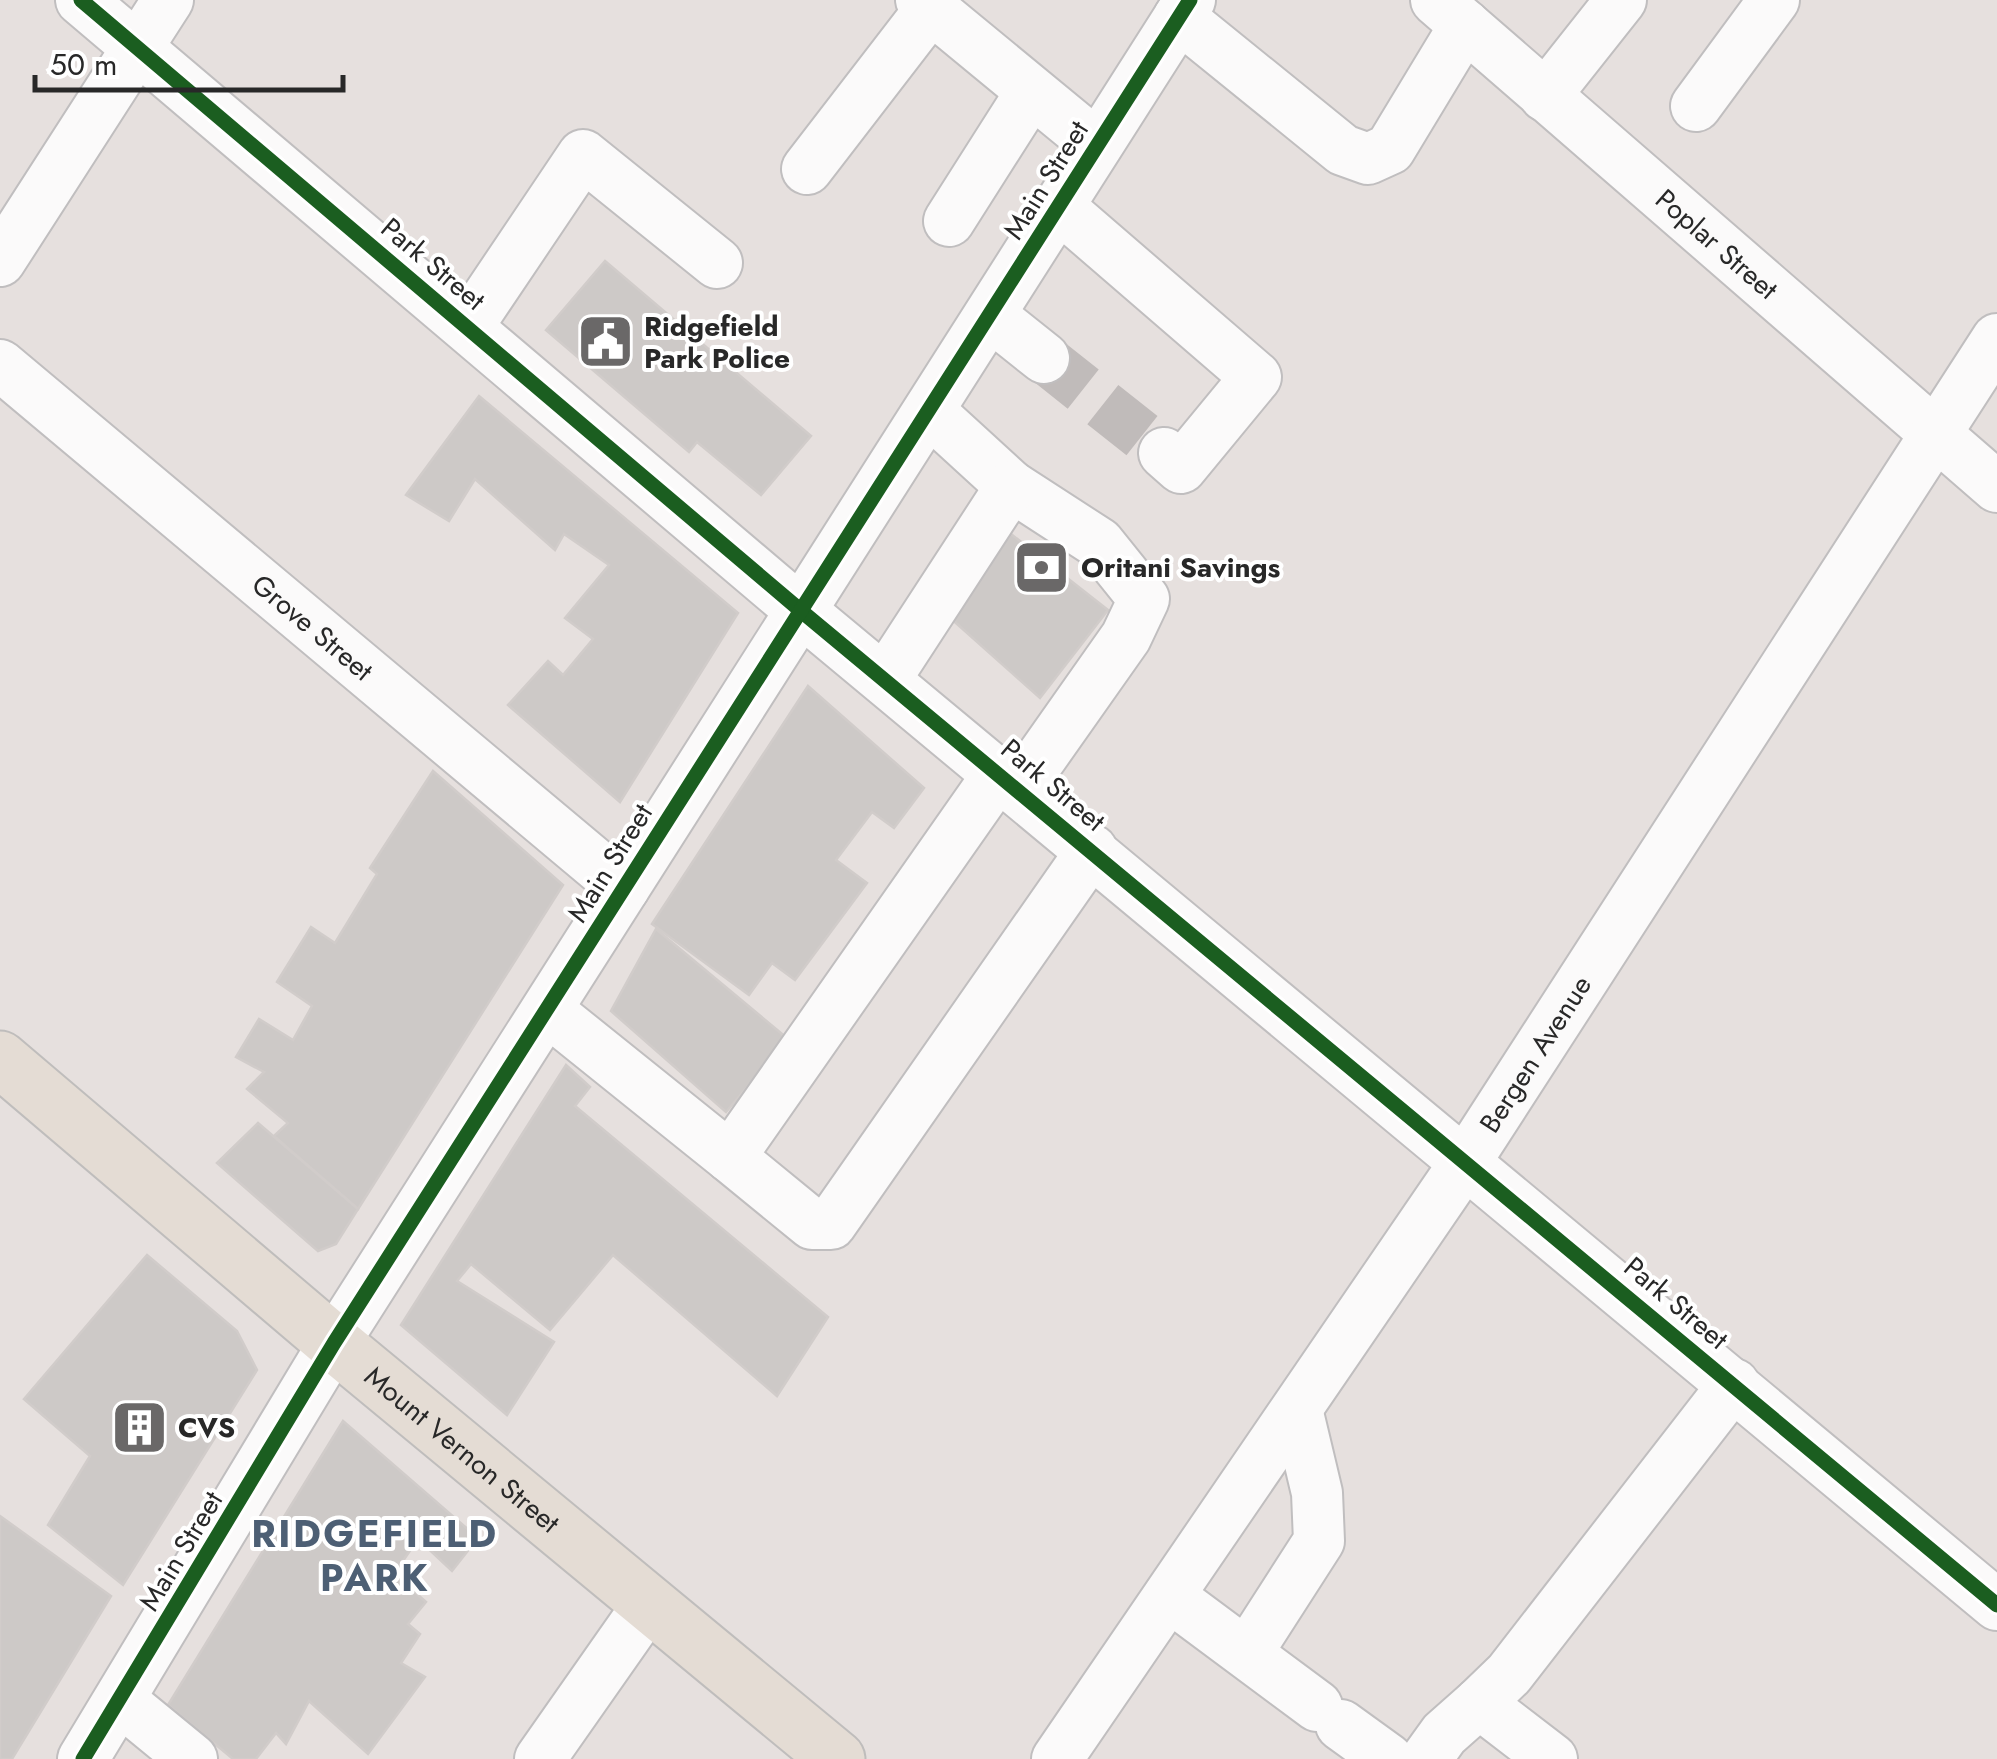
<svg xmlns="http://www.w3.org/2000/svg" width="1997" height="1759" viewBox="0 0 1997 1759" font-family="Jost,sans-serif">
	<rect width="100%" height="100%" fill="#e6e0de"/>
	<g fill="#cdc9c7" stroke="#d1ccca" stroke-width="2.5">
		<path d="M605,261L811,436L761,495L697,442L689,452L546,330Z"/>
		<path d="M479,396L738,613L620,802L508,705L548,661L563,675L593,639L565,618L609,565L564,534L555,550L475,479L449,521L406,495Z"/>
		<path d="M1011,534L1108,610L1040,698L947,615Z"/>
		<path d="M808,686L924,788L894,828L872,812L836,860L867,883L795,980L772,963L749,995L652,924Z"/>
		<path d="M433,771L563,885L358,1209L274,1136L288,1123L247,1089L264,1072L236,1057L259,1019L293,1040L312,1006L277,982L311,927L335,943L377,874L370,868Z"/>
		<path d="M656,929L788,1039L726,1112L611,1011Z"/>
		<path d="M566,1065L590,1087L575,1106L828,1317L777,1396L613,1255L550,1330L471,1264L457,1281L554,1342L507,1415L401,1325Z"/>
		<path d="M258,1123L358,1209L336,1244L318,1251L217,1163Z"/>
		<path d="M147,1255L237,1331L257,1370L123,1585L48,1525L90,1456L24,1399Z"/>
		<path d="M343,1421L478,1538L452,1571L418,1539L394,1574L426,1602L408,1624L420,1634L401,1663L425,1677L368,1754L309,1701L286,1744L276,1733L256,1759H233L168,1705Z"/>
		<path d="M0,1516L111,1596L12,1759H0Z"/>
	</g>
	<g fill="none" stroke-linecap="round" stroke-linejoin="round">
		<path stroke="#c0bbba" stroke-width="50" stroke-dasharray="50 25" stroke-linecap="butt" d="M1044,358L1164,453"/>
		<defs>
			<g id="minor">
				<path d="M81,0L800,610L1997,1605"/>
				<path d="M921,0L1097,145"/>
				<path id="s1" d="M1436,0L1997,487"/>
				<path d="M1179,17L1343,150L1368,159L1390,149L1465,25"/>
				<path d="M1545,96L1621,0"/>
				<path d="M1696,106L1774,0"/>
				<path d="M807,169L931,8"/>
				<path d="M1059,207L1256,377L1181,468L1164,453"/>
				<path d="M949,221L1031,92"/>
				<path d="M0,261L168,0"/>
				<path d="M990,315L1044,358"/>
				<path d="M468,326L583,155L717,263"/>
				<path id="s2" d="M0,365L624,888"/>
				<path d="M929,411L1011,486L1099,543L1144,599L1126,637L1019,789"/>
				<path d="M886,678L1011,486"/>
				<path d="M999,773L730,1157L812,1224H831L1092,850"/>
				<path d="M547,1010L730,1157"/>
				<path d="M1169,1596L1317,1706"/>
				<path d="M1247,1653L1319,1541L1317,1493L1297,1409"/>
				<path d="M120,1700L192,1759"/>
				<path d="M1479,1703L1509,1674L1734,1384"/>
				<path d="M1341,1725L1388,1759"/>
				<path d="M83,1759L334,1343L1190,0"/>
				<path d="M540,1759L650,1602"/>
				<path id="s3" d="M1057,1759L1466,1161L1997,339"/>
				<path d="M1426,1759L1444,1734L1479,1703L1552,1759"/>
			</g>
			<g id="major">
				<path id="s4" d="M0,1059L334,1343L837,1759"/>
			</g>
		</defs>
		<use href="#minor" stroke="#c0bebf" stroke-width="54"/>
		<use href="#major" stroke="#bfbdbc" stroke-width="59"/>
		<use href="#minor" stroke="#fbfafa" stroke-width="50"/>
		<use href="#major" stroke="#e4dcd4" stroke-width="55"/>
		<defs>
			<g id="cycleway">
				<path d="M81,0L800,610L1997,1605"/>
				<path d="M83,1759L334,1343L1190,0"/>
			</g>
		</defs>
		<use href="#cycleway" stroke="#fff" stroke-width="21"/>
		<use href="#cycleway" stroke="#1b5e20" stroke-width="15"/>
	</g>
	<defs>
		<symbol id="civic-square" viewBox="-11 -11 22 22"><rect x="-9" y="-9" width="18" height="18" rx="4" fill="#6a6868" stroke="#fff"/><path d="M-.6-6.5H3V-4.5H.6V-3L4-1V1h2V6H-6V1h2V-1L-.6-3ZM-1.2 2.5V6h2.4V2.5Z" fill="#fff"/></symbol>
		<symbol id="bank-square" viewBox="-11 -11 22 22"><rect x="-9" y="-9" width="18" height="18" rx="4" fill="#6a6868" stroke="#fff"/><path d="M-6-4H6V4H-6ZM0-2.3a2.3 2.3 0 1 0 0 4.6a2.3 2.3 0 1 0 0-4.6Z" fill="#fff"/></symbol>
		<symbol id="building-square" viewBox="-11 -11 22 22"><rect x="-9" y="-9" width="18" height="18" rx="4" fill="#6a6868" stroke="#fff"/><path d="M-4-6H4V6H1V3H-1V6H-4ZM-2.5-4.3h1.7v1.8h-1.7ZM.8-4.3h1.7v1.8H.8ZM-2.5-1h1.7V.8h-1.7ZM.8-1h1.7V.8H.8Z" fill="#fff"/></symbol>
	</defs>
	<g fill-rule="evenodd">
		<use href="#civic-square" x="574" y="310" width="63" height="63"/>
		<use href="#bank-square" x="1010" y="536" width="63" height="63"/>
		<use href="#building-square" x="108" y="1396" width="63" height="63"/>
	</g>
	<g text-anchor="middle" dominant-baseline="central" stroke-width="8" stroke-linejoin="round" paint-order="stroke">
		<g font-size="28" fill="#282828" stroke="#fff">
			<text transform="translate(1046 180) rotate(-58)">Main Street</text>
			<text stroke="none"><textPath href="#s1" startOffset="372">Poplar Street</textPath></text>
			<text transform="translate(433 264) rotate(40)">Park Street</text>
			<text stroke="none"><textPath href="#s2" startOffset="408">Grove Street</textPath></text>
			<text transform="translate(1053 785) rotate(40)">Park Street</text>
			<text transform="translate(610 863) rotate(-58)">Main Street</text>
			<text stroke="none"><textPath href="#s3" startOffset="852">Bergen Avenue</textPath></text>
			<text transform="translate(1676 1303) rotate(40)">Park Street</text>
			<text stroke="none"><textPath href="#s4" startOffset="605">Mount Vernon Street</textPath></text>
			<text transform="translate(181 1551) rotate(-59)">Main Street</text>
		</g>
		<g font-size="28" font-weight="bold" fill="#282828" stroke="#fff" text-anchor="start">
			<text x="644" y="326">Ridgefield<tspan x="644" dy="32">Park Police</tspan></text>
			<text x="1081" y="567">Oritani Savings</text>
			<text x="178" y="1427">CVS</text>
		</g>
		<g font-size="38" font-weight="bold" letter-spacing="2.5" fill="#4d5f74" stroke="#fff">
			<text x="375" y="1533">RIDGEFIELD<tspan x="375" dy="44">PARK</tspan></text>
		</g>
	</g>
	<path d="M35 75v15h308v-15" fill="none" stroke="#282828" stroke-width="5"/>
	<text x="50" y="75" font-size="30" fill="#282828" stroke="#ffffff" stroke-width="8" paint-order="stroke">50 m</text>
</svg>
